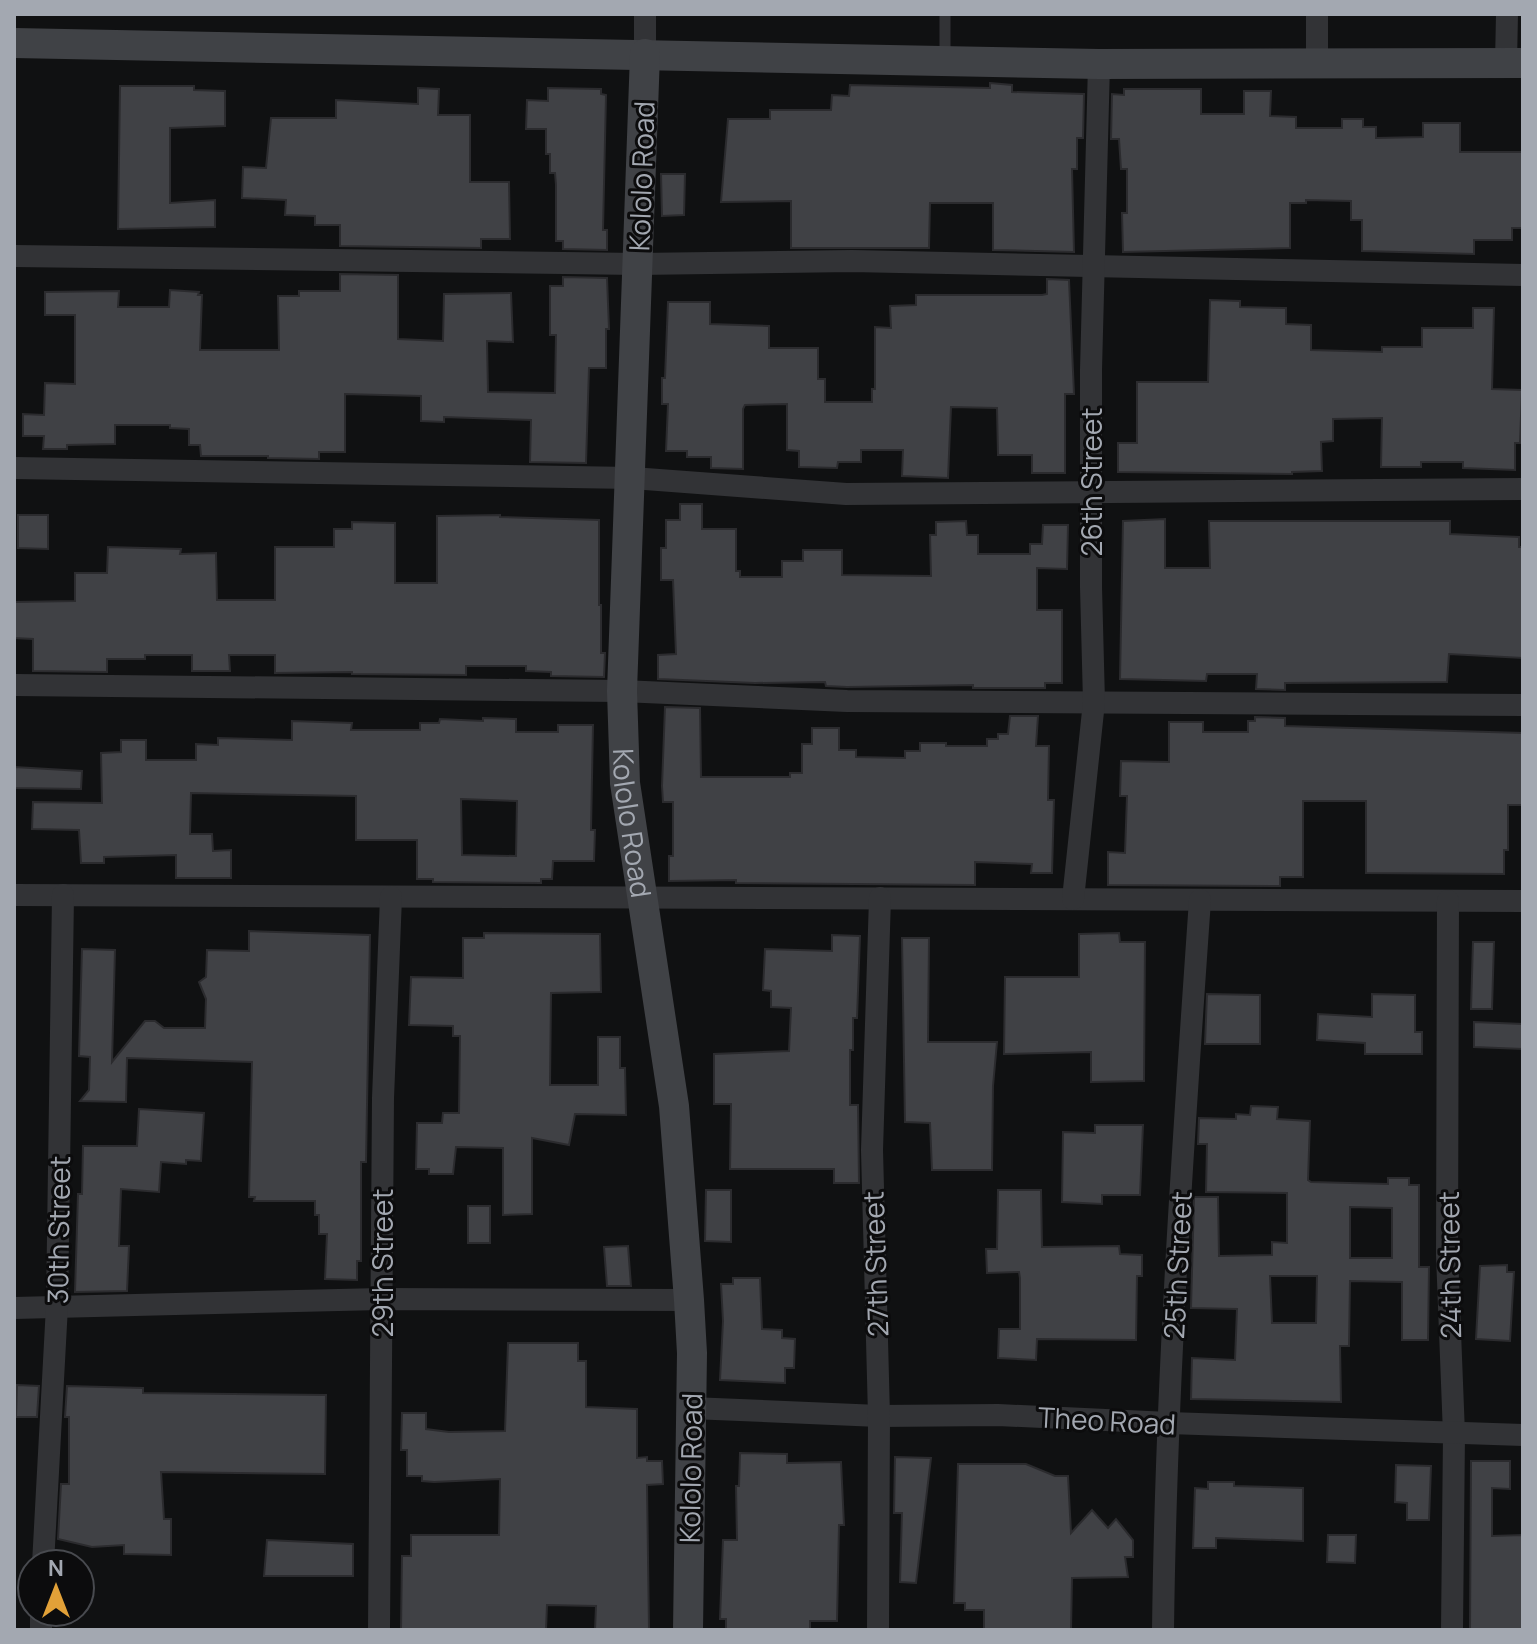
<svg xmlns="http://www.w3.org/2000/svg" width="1537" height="1644" viewBox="0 0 1537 1644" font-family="Manrope,sans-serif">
	<rect width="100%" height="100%" fill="#101112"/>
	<g fill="#404145" stroke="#2b2b2e" stroke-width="2" fill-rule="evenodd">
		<path d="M990,83L1012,85V92L1084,94L1083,138H1077V169H1072L1074,252L993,250V203H930L929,248H791V201L721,202L728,119H770V110H831L832,95L849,96L850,85L990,88Z"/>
		<path d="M120,86H194V90L225,91V126L170,128V203L215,200V227L118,229Z"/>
		<path d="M418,88L439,89L438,115H470V182H509L510,239H481V248L340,246V225H315V216L285,215L286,200L242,198L243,167L266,168L271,118H336V100L418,104Z"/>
		<path d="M548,88L601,89V94L606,95L603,230H607V250L563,249V241H556V185L555,173H550V154H546V129H526L527,100L548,101Z"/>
		<path d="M1124,89H1201V114H1244V91H1271L1270,116L1296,117V128H1342V119H1363V127H1376V138L1423,137V123H1460V152H1523V228H1512V240H1474V254L1362,251V220H1351V201L1306,200V203H1290V248L1123,252L1122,213H1127V169H1121L1119,139H1111L1112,94L1124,95Z"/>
		<path d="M661,174H685L684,215L662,216Z"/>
		<path d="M340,274L398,275V339L443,341L444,294L511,293L513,342L487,341L488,392L555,393L556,335H550V286H563V277L607,278L609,329H606V368H589L586,463L530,462L531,420L444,417V422L421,421V396L345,394V452H319V459L268,458V456H201L200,445H189V429L170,428V425H115V444L67,445V449H43L44,436H23V414L44,415L45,383L75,384V315H45V292L119,291L118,307H169L170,290L199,292L198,295H202L200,350H279L278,296H299V291H340Z"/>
		<path d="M1047,279L1069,280L1074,394H1065V473H1032V455H998L997,408L951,407L948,478L902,476L903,450H861V462H838L837,468L799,467V451L787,450V404L745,405L743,409V469L711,468V457H687V451H666L668,404H662V378H665L668,302H710V324L769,326V348H818V379H825V402H872V389H875V327L891,328L890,306L916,305V295H1042L1047,294Z"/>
		<path d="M1210,300L1240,301V307L1286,308V324L1311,325V350L1382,352V347H1422V328H1473V308H1494L1492,389L1522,390L1520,443H1515V470L1463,468V462H1421V467H1381L1382,418L1333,419V441L1321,442L1322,471L1292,472V474L1118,472V443H1137V382H1208Z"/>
		<path d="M680,504H702V529H736V571H740V577H782V561H803V550H842V575L931,576L930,535H936V522L966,521L967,535H978V554H1030V544H1042L1043,525H1068L1067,569L1037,568V610H1062V683H1045V688H973V685L847,687L826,686L825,682L755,683L658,679V655L676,654L673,580H661V548H666V520H680Z"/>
		<path d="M18,515H48V549L18,548Z"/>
		<path d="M500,515V517L599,520V605H601V653H605L604,677L551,676V672L526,671V666H466V675L352,674V672L275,673V655H229L230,671H192V655H145V659H107V672L33,671V639L14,638V602L75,601V573H107L108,547L181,549L180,554L216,553L217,600H275V547H334V529H352V522L395,523V583H437V516Z"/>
		<path d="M1165,519V568H1210L1209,521H1450V534L1519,537V547H1523V658L1449,654L1447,682L1285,683V690L1256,689L1257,674H1207L1206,681L1120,679L1123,521Z"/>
		<path d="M665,707L700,708L701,777H790V773H802V744H812V728H839V750H856V757L905,758V751H920V743H946V746H987V739H998V734H1008L1010,716H1038L1036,746H1049L1048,800H1054L1052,873H1031L1032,864L975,862V885L736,883V880L669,881V856H673V802H663L662,786Z"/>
		<path d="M1255,717L1285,718V726L1523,733V805H1508V850H1504V874L1366,873V801H1303V877H1280V886L1108,885V852L1125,853L1127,796H1120L1121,761L1169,762V722H1203V732H1248V721H1255Z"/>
		<path d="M483,718L516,719V732H558V725H593L591,830H595L594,861H553L552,879H541V883L433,882V879H417V840H356V796L191,793L190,834H212L213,851L231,850V878H176V855L104,857V863H81L79,830L32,829L33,802L102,803L101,753L121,752V740H146V760H196V744L218,745V738L292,740V721L352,723L351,730H420V723H439L440,719L483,721ZM461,799L517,801L516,856L462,855Z"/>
		<path d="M14,767L82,771L81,789L14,788Z"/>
		<path d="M249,931L370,935L366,1162H361V1261H357V1280L325,1279L327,1234H319V1215H315V1201H254L255,1197H249L252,1062L127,1058L126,1102L80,1101L89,1090L90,1057L79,1056L82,949L115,950L112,1062L145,1021H155L164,1028H205L206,999L199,982L206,977L207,950L249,951Z"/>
		<path d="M484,933L600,934L601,992L551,993L550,1085H598V1037H620V1068H625L626,1115L575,1114L569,1145L532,1138V1214L503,1215V1148L456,1147L453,1174H429V1169H416L417,1123H442L443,1113H459L460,1036H453V1026L409,1025L411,977L463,978V938H484Z"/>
		<path d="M1119,933L1120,942H1145L1144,1081L1091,1082V1052L1004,1054L1005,977H1079V934Z"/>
		<path d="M832,935L860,936L857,1018H853V1050H850V1105H858L859,1183H834V1169H730L731,1104H714V1054L789,1051L791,1008L771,1007V991L763,990L765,949L832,951Z"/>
		<path d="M902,938H929L928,1042H997L993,1086L992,1170H932L930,1123L905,1122Z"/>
		<path d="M1473,942H1494L1492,1009H1471Z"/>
		<path d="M1207,994L1260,995V1044H1205Z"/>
		<path d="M1372,994L1415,995V1032H1422V1054H1365V1043L1317,1040L1318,1014L1372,1017Z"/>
		<path d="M1474,1022L1523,1024V1049L1474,1047Z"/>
		<path d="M1251,1106L1278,1107L1277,1119L1310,1121L1308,1180L1311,1182L1388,1184V1178H1409V1185H1419V1267H1429L1428,1340H1402V1282L1350,1281L1349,1346H1340L1341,1402L1191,1399L1192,1358L1235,1360L1237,1309L1191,1308L1194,1197H1218L1219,1256L1272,1255V1242L1287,1243V1193L1206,1192L1207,1144H1198L1199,1118L1236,1119V1114L1250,1115ZM1350,1207L1392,1208V1258H1350ZM1270,1276H1317L1316,1323H1272Z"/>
		<path d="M139,1109L204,1113L201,1161L186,1160V1164L161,1162L159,1192L121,1189L119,1246H129L127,1291L75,1292L78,1194H82L83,1146H137Z"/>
		<path d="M1095,1125H1143L1140,1195H1102V1204L1062,1202L1063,1132L1095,1133Z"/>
		<path d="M706,1190H731V1242L705,1241Z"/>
		<path d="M998,1190H1041L1042,1247L1119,1246L1120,1254L1142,1255V1276H1137L1136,1340L1037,1339L1036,1360L998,1358L999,1329H1020V1278L1019,1272L987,1273L986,1249H997Z"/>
		<rect x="468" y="1206" width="22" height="37"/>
		<path d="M628,1246L631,1286H607L604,1247Z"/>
		<path d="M1507,1265V1272H1514L1510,1341L1476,1339L1480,1266Z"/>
		<path d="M733,1278H760L762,1329L782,1330V1338L795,1339L794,1368H785V1383L720,1380L723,1321L721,1284H733Z"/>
		<path d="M508,1343H578V1361H586V1407L637,1409V1458L647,1457V1461H662L663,1484L647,1485L649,1629L595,1630L596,1606L547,1605L546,1630H401L402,1556H411V1535H499L500,1479L434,1482L422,1481V1476H407V1450H401L402,1413H426V1429L449,1432L505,1431Z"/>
		<path d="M17,1385L39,1386L37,1417H16Z"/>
		<path d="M67,1386L143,1388V1393L326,1395L325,1474L161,1472L164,1519H171V1555L124,1554V1545L92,1547L58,1539L61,1484H69V1417H65Z"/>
		<path d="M740,1453L787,1454V1463L841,1462L844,1525H839L837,1621H810V1630H726V1619H720L723,1540H737L736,1486H739Z"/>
		<path d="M895,1457L931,1458L916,1583L900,1582L902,1513H894Z"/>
		<path d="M1471,1461H1510V1489L1492,1488V1536L1523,1535V1630H1470Z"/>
		<path d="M958,1464H1026L1055,1476H1068L1071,1533L1092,1510L1108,1528L1116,1519L1133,1540V1557H1125L1128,1577L1072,1578L1071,1630H984V1610H965V1603H954Z"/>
		<path d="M1396,1465L1431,1466L1429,1520H1407V1503L1395,1502Z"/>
		<path d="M1208,1482H1234V1486L1303,1488V1541L1216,1538V1548H1193L1195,1488L1208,1489Z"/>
		<path d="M1328,1535H1356L1355,1563L1327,1562Z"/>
		<path d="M267,1540L353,1544V1576H264Z"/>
	</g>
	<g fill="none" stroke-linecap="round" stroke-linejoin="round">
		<path stroke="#323336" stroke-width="11" d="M945,61V14"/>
		<g stroke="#323336" stroke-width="22">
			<path d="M645,54V14"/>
			<path d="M1506,63L1507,14"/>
			<path d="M1317,65V14"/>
			<path d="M14,256L638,264L852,261L1523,275"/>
			<path d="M14,468L632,478L846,494L1523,489"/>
			<path d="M14,685L622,691L847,701L1523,705"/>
			<path d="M14,895L1523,901"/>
			<path d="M1073,899L1094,702L1091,587V370L1099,64"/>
			<path d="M1448,901L1447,1255L1454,1434L1452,1630"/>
			<path d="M14,1308L381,1299L689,1300"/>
			<path d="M691,1408L879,1416L998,1415L1169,1423L1523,1435"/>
			<path d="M43,1564L57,1306L63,895"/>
			<path d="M41,1630V1612"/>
			<path d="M379,1630L383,1098L391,897"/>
			<path d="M878,1630L879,1416L872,1150L880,898"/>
			<path d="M1163,1630C1166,1386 1183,1143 1200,900"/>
		</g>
		<g stroke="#404246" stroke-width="30">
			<path d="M14,43L1099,64L1523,63"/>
			<path id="s1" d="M645,54L622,691L625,783L674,1106L689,1300L692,1353L688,1630"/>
		</g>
	</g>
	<g text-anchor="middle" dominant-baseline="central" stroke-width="6" stroke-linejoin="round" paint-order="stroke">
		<g font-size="28" fill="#a3a8b1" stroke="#0c0c0d">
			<text transform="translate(641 176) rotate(-88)">Kololo Road</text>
			<text transform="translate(1091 482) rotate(-90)">26th Street</text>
			<text stroke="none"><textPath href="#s1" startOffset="770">Kololo Road</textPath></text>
			<text transform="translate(58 1230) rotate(-89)">30th Street</text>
			<text transform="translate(382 1263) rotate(-90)">29th Street</text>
			<text transform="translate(875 1264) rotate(-92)">27th Street</text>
			<text transform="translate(1177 1265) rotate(-87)">25th Street</text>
			<text transform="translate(1449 1265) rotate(-91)">24th Street</text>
			<text transform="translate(1107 1420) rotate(3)">Theo Road</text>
			<text transform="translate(690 1468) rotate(-89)">Kololo Road</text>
		</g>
	</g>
	<rect width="1537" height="1644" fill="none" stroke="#a3a8b1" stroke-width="32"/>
	<g transform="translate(56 1588)"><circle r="38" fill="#0c0c0d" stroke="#484a4f" stroke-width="2"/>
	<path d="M0-6L14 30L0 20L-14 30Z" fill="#e2a138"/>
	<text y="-12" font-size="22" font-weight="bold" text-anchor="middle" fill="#a3a8b1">N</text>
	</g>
</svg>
